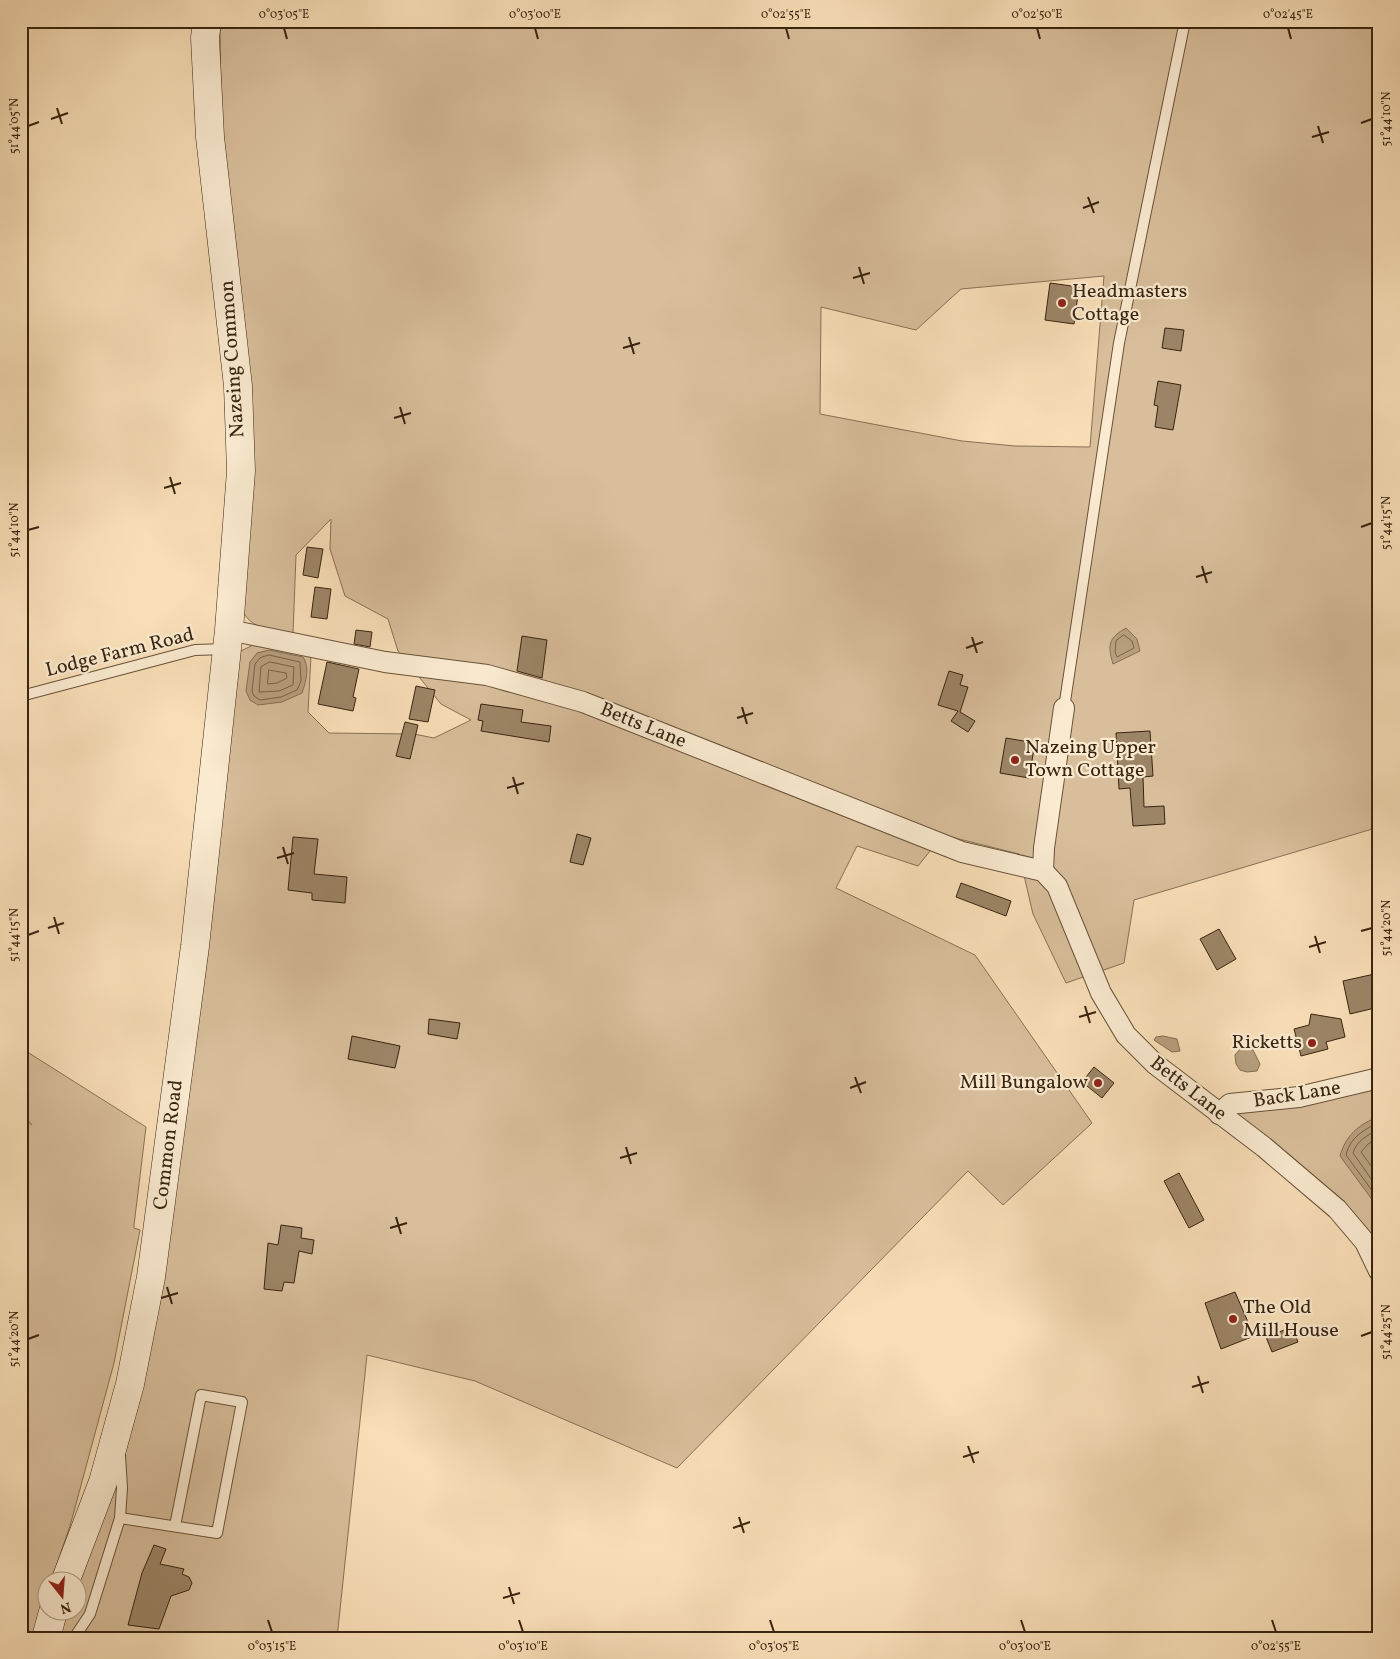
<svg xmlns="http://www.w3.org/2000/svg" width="1400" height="1659" viewBox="0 0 1400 1659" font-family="Vollkorn,serif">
	<rect width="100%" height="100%" fill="#f8deb7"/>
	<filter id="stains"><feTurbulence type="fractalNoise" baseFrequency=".004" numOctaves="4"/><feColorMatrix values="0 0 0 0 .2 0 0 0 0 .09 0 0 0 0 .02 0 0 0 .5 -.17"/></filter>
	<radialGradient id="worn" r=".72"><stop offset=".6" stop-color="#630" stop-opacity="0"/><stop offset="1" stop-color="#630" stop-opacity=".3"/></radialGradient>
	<g fill="#d8be9b" stroke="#887156" fill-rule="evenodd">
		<path d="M220,21H1379V827L1134,900L1124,963L1066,983L1033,914L1019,854L943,835L918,866L857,846L836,888L975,955L1092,1123L1090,1125L1003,1205L968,1171L677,1468L475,1381L367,1355L337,1638H56L63,1612H78V1582L100,1508L239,652L253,645L311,655L308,712L329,733L414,734L434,738L471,720L441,704L398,651L388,619L345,596L330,549L331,519L296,555L293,634C273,630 250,630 242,609L221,108ZM1104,276L1090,447L1015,446L962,441L820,414L821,307L916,330L961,289Z"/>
		<path d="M21,1048L146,1127L134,1225V1228L140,1230L114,1363L70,1526L51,1581L48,1582L47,1593L35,1638H21V1185L24,1165L21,1177V1116L32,1125L21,1112Z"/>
		<path d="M1379,1072V1277L1365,1242L1205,1101L1280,1092Z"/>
	</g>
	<g fill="#b79f7e" stroke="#856e52">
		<path d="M1126,628L1137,639L1140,651L1113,664C1107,644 1109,638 1126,628Z"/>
		<path d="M269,650L303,657C310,667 306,682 302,693L282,702L258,705L250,700L246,691L250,662L257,653Z"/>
		<path d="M1163,1036L1177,1039L1180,1051L1172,1052L1154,1040L1156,1037Z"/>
		<path d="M1249,1047L1252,1048L1260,1064L1257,1071L1247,1072L1240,1070L1236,1064L1235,1055L1241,1048Z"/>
		<path d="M1379,1117V1209L1340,1156C1345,1137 1359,1123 1379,1117Z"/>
	</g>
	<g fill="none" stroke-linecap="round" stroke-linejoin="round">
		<g stroke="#786247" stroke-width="1">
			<path d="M1124,635L1132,641L1134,648L1117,657L1115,652L1116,641Z"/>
			<path d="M269,655L300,662L301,681L297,690L281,697L260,700L254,696L252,691L255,664L260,658Z"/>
			<path d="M270,662L294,667L293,685L279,691L259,692L261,667Z"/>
			<path d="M269,670L286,673L287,678L277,683L268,684Z"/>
			<path d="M1379,1122C1364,1130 1350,1137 1346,1155L1379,1200"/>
			<path d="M1379,1129C1368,1135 1356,1141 1353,1153L1379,1190"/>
			<path d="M1379,1138L1368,1144L1361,1152L1379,1177"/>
		</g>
	</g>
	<g fill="#9c8567" stroke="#392410">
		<path d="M1050,283L1079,287L1074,324L1045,320Z"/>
		<path d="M1165,328L1184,330L1181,351L1162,348Z"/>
		<path d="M1158,381L1181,385L1173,430L1155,427L1158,406L1154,405Z"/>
		<path d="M307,547L323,549L318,578L303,575Z"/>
		<path d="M315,587L331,589L327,619L311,617Z"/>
		<path d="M356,630L372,632L370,647L354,644Z"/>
		<path d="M522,636L547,640L542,678L517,671Z"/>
		<path d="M327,662L359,669L353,697L356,698L353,711L318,704Z"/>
		<path d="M949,671L963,675L960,685L968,687L960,712L975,721L968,732L951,721L958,711L938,705Z"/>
		<path d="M416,686L435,690L428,722L409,719Z"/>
		<path d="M481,704L523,710L521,722L551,726L549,742L481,731L483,721L478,720Z"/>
		<path d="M405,722L418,725L410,759L396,756Z"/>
		<path d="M1150,731L1153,776L1143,777L1144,807L1164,806L1165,824L1133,826L1130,788L1119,789L1116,733Z"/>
		<path d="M1006,738L1035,743L1029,778L1000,773Z"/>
		<path d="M577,834L591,838L583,865L570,862Z"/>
		<path d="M293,837L318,839L314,874L347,877L345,903L312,900V893L288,890Z"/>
		<path d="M961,883L1011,901L1006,916L956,897Z"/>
		<path d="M1219,929L1236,959L1217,970L1200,939Z"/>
		<path d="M1379,973V1007L1350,1014L1343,981Z"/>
		<path d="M1311,1014L1341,1019L1345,1037L1326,1042L1328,1049L1301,1056L1294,1029L1309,1025Z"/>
		<path d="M429,1019L460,1023L457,1039L428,1034Z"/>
		<path d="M352,1036L400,1046L395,1068L348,1059Z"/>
		<path d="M1094,1067L1114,1083L1102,1098L1082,1082Z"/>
		<path d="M1179,1173L1204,1220L1189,1228L1164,1181Z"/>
		<path d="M281,1225L302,1228L301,1238L314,1240L312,1254L299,1251L294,1283L284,1282L282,1291L264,1289L268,1243L278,1245Z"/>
		<path d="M1235,1292L1254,1336L1221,1349L1205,1303Z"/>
		<path d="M1292,1327L1298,1342L1272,1352L1266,1337Z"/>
		<path d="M154,1545L166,1549L160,1564L184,1569L182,1574L189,1577L192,1583L189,1590L171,1596L159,1629L128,1625L142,1573Z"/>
	</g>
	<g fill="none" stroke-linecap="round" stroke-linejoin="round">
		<defs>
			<g id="lane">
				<path d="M21,696L195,650L226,649"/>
				<path d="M1064,708L1119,343L1185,21"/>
				<path d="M120,1456L122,1488L120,1518"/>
				<path d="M74,1638L90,1614L120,1518L217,1533L242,1402L201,1395L175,1526"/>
			</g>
			<g id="street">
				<path d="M229,630L385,662L487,675L583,702L962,852L1043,871L1057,886L1101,993L1126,1035L1155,1064L1264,1147L1337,1209L1365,1242L1379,1271"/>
				<path d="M1043,871L1044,848L1064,708"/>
				<path d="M1219,1114L1230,1104L1299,1097L1379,1078"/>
			</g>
			<g id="secondary">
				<path d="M65,1582L103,1482L130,1384L151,1277L195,946L229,630L241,471L238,386L210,137L205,38L207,21"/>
				<path d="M46,1638L53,1612"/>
			</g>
		</defs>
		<use href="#lane" stroke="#69523a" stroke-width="12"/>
		<use href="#street" stroke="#69523a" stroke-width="22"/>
		<use href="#secondary" stroke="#392410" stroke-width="29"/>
		<use href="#lane" stroke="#faead0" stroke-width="10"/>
		<use href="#street" stroke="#faead0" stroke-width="20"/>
		<use href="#secondary" stroke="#faead0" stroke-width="28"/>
	</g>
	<path fill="none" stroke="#392410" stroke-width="2" d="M284,28L287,39M535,28L538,39M786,28L789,39M1037,28L1040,39M1288,28L1291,39M57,108L62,124M51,119L68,113M1361,123L1372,119M28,126L39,122M1318,126L1323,143M1312,137L1329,132M1088,197L1094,213M1083,208L1099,202M859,267L864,284M853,278L870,273M629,337L634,354M623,348L640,343M400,407L405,424M394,418L411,413M170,477L175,494M164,488L181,483M1361,527L1372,523M28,530L39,527M1202,566L1207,583M1196,577L1212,572M972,637L977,653M966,648L983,642M742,707L747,724M737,718L753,713M513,777L518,794M507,788L524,783M283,847L288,864M277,858L294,853M54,917L59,934M48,928L64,923M1361,931L1372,928M28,935L39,931M1315,936L1320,953M1309,947L1326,942M1085,1006L1090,1023M1079,1017L1096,1012M855,1077L861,1093M850,1088L866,1082M626,1147L631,1164M620,1158L637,1153M396,1217L401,1234M390,1228L407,1223M167,1287L172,1304M161,1298L178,1293M1361,1336L1372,1332M28,1339L39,1335M1198,1376L1203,1393M1192,1387L1209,1382M968,1446L974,1463M963,1457L979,1452M739,1517L744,1533M733,1528L750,1522M509,1587L514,1604M503,1598L520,1593M268,1620L272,1632M519,1620L523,1632M770,1620L774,1632M1021,1620L1025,1632M1272,1620L1276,1632"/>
	<g fill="#8f2418" stroke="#faead0" stroke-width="2">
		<circle cx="1062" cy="303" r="5"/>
		<circle cx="1015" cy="760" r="5"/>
		<circle cx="1312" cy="1043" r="5"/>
		<circle cx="1098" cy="1083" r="5"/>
		<circle cx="1233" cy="1319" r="5"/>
	</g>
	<g text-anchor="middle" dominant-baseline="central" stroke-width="4.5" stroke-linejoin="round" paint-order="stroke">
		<g font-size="20" fill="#392410" stroke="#faead0" text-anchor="start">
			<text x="1072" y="292">Headmasters<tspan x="1072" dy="23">Cottage</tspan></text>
			<text x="1025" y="748">Nazeing Upper<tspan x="1025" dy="23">Town Cottage</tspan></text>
			<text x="1302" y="1043" text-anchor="end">Ricketts</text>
			<text x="1088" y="1083" text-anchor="end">Mill Bungalow</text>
			<text x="1243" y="1308">The Old<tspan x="1243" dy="23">Mill House</tspan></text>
		</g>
		<g font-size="20" fill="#392410" stroke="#faead0">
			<text transform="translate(233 359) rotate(-94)">Nazeing Common</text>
			<text transform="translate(120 653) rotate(-14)">Lodge Farm Road</text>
			<text transform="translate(643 726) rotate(22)">Betts Lane</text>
			<text transform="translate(1188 1089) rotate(38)">Betts Lane</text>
			<text transform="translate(1297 1095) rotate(-9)">Back Lane</text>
			<text transform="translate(169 1145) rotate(-83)">Common Road</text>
		</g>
	</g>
	<rect width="1400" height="1659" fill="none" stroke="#f8deb7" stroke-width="55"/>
	<g transform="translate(62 1596) rotate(163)"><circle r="24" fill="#faead0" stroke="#ad9b83"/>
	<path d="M0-4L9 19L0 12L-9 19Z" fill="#8f2418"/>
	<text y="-8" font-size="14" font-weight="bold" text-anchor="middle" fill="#392410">N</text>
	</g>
	<rect x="28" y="28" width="1344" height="1604" fill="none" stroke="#392410" stroke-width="2"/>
	<g font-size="12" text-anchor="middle" fill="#392410">
		<text x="284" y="18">0°03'05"E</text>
		<text x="535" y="18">0°03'00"E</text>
		<text x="786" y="18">0°02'55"E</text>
		<text x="1037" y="18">0°02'50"E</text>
		<text x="1288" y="18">0°02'45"E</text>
		<text transform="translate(1386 119) rotate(-90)" y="4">51°44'10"N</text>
		<text transform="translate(14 126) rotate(-90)" y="4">51°44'05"N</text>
		<text transform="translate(1386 523) rotate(-90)" y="4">51°44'15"N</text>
		<text transform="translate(14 530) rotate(-90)" y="4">51°44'10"N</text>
		<text transform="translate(1386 928) rotate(-90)" y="4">51°44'20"N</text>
		<text transform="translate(14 935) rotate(-90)" y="4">51°44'15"N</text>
		<text transform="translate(1386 1332) rotate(-90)" y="4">51°44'25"N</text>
		<text transform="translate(14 1339) rotate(-90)" y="4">51°44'20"N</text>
		<text x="272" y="1650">0°03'15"E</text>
		<text x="523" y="1650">0°03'10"E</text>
		<text x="774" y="1650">0°03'05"E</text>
		<text x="1025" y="1650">0°03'00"E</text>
		<text x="1276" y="1650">0°02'55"E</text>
	</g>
	<rect width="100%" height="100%" filter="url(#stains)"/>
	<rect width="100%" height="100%" fill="url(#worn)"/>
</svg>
